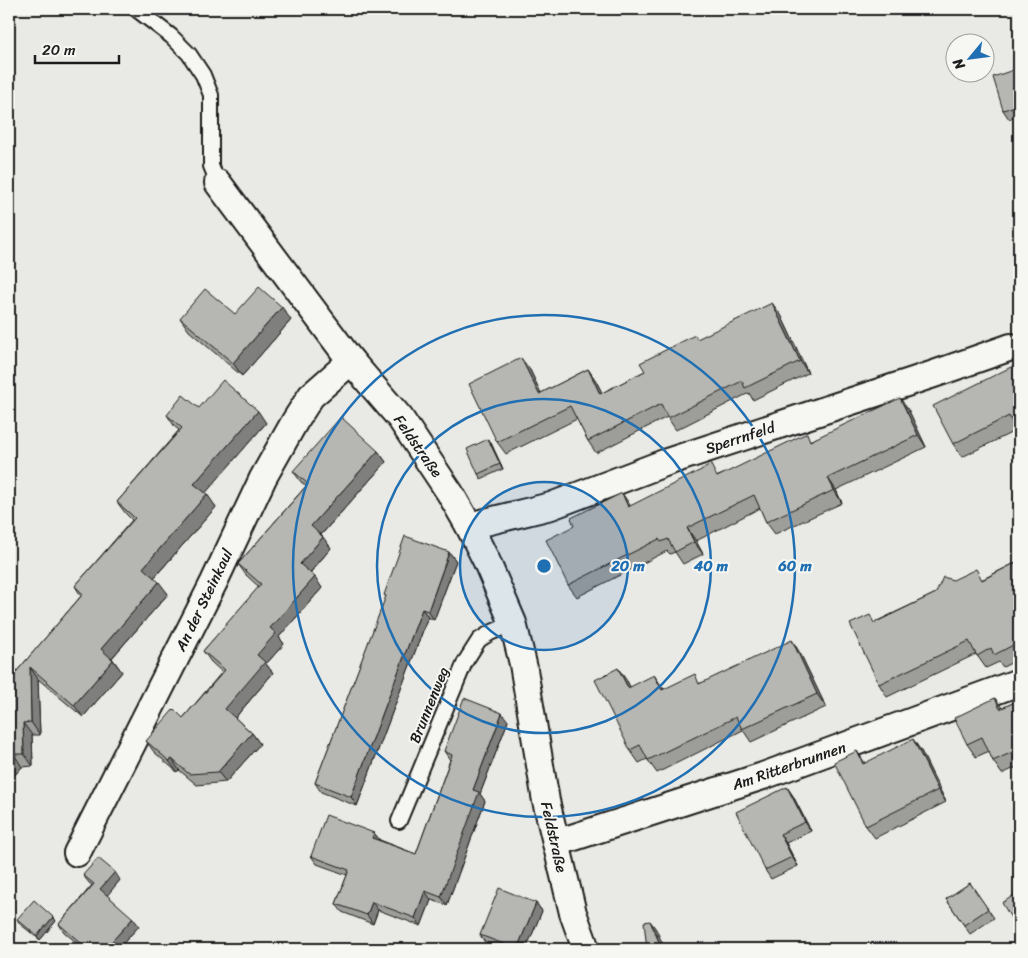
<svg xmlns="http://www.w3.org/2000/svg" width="1028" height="958" viewBox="0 0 1028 958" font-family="Sriracha,sans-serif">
	<rect width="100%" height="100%" fill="#e9e9e5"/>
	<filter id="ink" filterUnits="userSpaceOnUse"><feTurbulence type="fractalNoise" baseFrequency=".02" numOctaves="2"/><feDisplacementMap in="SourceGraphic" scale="10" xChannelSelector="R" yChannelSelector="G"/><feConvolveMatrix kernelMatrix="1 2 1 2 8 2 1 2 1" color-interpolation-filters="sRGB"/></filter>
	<g filter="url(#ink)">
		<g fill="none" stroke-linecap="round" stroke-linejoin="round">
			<defs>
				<g id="lane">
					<path d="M136,9L171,36L189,54L203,75L211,95V166L218,183"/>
					<path d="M399,821L465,662L479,640L490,633L513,623"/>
				</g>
				<g id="street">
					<path d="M218,183L351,361L400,418L450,493L469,526L486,560L513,623L523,664L546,801L573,913L586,949"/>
					<path d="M469,526L551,506L667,462L934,374L1011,347"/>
					<path d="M556,843L763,776L1019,682"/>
					<path d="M77,853L214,582L263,478L295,421L311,396L351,361"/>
				</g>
			</defs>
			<use href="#lane" stroke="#1c1c1c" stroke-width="18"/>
			<use href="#street" stroke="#1c1c1c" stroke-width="30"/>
			<use href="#lane" stroke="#f6f6f2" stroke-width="14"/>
			<use href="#street" stroke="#f6f6f2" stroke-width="26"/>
		</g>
		<g fill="#9d9d9a" stroke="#1c1c1c">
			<path d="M1019,68V115L1009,119L1003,110Z"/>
			<path d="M235,314L291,320L242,376L189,331L180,318Z"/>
			<path d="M781,315L808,373L753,400L749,393L676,430L667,417L596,453L588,441L577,419L506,454L497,442L530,370L541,393L588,369L596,381L602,393L645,371L697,339Z"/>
			<path d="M1019,363V433L1017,430L962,457L953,444Z"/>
			<path d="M199,408L266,423L205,493L216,507L154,578L168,594L112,658L122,672L83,717L38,679L40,735H32L33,766L22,767L10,780L9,779V678H11L81,596L75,586L132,520L126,514L117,502L179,430L175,427L167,415Z"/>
			<path d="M909,411L926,447L836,490L842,503L775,534L766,522L760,508L696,541L703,554L683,564L675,552L670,554L667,551L577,597L568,585L718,476L811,440Z"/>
			<path d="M491,443L503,469L481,479L478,474Z"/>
			<path d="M378,451L386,462L321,535L331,548L310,573L322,588L279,637L284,644L266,664L273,673L235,718L252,733L260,744L226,782L197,785L179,770L177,772L154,752L146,741L183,718L222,672L211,662L203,651L259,587L246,575L238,564L306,486L301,482L293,471Z"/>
			<path d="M449,552L456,561L434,620L428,617L357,806L321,792L315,783L386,597L384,595Z"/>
			<path d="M1019,561V659L1003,667L999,662L986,668L976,654L887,697L879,684L875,622L936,593L983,579Z"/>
			<path d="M800,653L826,707L751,742L743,730L657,773L647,759L639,763L630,750L627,681L630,687L664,689L701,683Z"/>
			<path d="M995,698L1002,708L1019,700V766L1002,774L993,761L989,751L976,757L967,744Z"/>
			<path d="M508,721L480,794L485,801L447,905L431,900L421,926L378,910L373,924L342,912L336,904L347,875L317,864L311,856L374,833L380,840L416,854L450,760L444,751Z"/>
			<path d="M921,751L946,802L875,838L866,826L865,763Z"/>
			<path d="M787,787L793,796L811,831L786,843L798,866L771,879L765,870Z"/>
			<path d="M83,875L120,880L107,895L139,926L118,949H84L64,932L59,924L92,885L89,883Z"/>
			<path d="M970,883L994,918L970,934L946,899Z"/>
			<path d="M1019,892V931L1016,926Z"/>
			<path d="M536,903L542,911L526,949H499L486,944L480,935Z"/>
			<path d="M53,917L56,921L40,940L20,924L17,919Z"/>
		</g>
		<g fill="#7f7f7d" stroke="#1c1c1c">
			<path d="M772,303L781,315L808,373L800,361Z"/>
			<path d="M282,307L291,320L242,376L233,363Z"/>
			<path d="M521,358L530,370L547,406L539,394Z"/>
			<path d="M588,369L596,381L609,406L600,394Z"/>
			<path d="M900,398L909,411L926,447L918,435Z"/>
			<path d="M258,411L266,423L203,496L194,484Z"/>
			<path d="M488,439L491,443L503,469L500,464Z"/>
			<path d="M378,451L386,462L319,537L311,526Z"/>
			<path d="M828,478L836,490L842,503L834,490Z"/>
			<path d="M622,493L630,505L637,519L628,507Z"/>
			<path d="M207,494L216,507L152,580L143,568Z"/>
			<path d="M687,528L696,541L703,554L694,542Z"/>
			<path d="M323,537L331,548L308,575L300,564Z"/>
			<path d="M449,552L456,561L434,620L428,611Z"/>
			<path d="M315,577L322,588L279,637L284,644L266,664L273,673L233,720L225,709L270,628Z"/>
			<path d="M159,582L168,594L109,661L101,649Z"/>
			<path d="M422,609L428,617L357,806L351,797Z"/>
			<path d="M792,640L800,653L826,707L817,694Z"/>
			<path d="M113,660L122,672L83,717L74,705Z"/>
			<path d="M30,667L38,679L40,735L31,722Z"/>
			<path d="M618,668L627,681L637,701L628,688Z"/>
			<path d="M654,675L663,688L671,703L662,690Z"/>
			<path d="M502,713L508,721L480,794L485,801L447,905L441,897L473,790Z"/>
			<path d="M23,723L32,735L33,766L24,754Z"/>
			<path d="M252,733L260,744L226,782L218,772Z"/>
			<path d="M913,739L921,751L946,802L938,790Z"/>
			<path d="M857,751L865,763L872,776L863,764Z"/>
			<path d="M14,754L22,767L10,780L9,778V760Z"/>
			<path d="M172,759L179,770L177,772L169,761Z"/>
			<path d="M787,787L793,796L811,831L805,822Z"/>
			<path d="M374,833L380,841L372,838Z"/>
			<path d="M780,834L786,843L798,866L792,857Z"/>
			<path d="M115,872L120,880L106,897L100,889Z"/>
			<path d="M425,891L431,900L421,926L415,918Z"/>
			<path d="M372,902L378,910L373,924L367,915Z"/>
			<path d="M536,903L542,911L526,949H517Z"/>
			<path d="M53,917L56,921L40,940L37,936Z"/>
			<path d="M133,918L139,926L118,949H105Z"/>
			<path d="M650,921L656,929L665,949H662Z"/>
		</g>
		<g fill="#b6b6b3" stroke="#1c1c1c">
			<path d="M1019,68V105L1003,110L993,77Z"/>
			<path d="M259,287L282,307L233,363L180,318L205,289L235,314Z"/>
			<path d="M772,303L800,361L745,388L742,381L668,418L661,404L588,441L570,406L497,442L469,384L521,358L539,394L588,369L600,394L645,371L640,363L695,335L697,339Z"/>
			<path d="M1019,363V421L1013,424L1009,416L953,444L933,406Z"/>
			<path d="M223,380L258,411L194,484L207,494L143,568L159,582L101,649L113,660L74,705L30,667L31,722L23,723L24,754H14L9,760V678H11L83,594L75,586L135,518L117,502L182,428L167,415L183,395L199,408Z"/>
			<path d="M900,398L918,435L828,478L834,490L766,522L754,495L687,528L694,542L675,552L668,539L661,542L659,539L568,585L546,540L574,526L571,518L622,493L628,507L711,465L717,477L807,433L810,441Z"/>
			<path d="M341,417L378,451L311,526L323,537L300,564L315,577L270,628L276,633L257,655L265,662L225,709L252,733L218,772L189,774L172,759L169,761L146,741L174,709L183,718L225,670L203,651L261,584L238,564L308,484L293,471Z"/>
			<path d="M488,439L500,464L478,474L467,449Z"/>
			<path d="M405,536L449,552L428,611L422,609L351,797L315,783L386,596L384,595Z"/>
			<path d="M1019,561V642L994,655L991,648L977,656L969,641L879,684L850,624L870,615L874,623L936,593L943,577L953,580L976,569L982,580Z"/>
			<path d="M792,640L817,694L742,729L736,717L648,760L640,745L630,750L595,680L618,668L628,688L654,675L662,690L695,674L699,684Z"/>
			<path d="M464,698L502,713L473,790L479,792L441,897L425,891L415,918L372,902L367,915L336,904L349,870L311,856L326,815L374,833L372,838L416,854L452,755L444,751Z"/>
			<path d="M995,698L1000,709L1019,700V749L993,761L982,737L967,744L954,718Z"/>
			<path d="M913,739L938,790L866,826L834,762L857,751L863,764Z"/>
			<path d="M787,787L805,822L780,834L792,857L765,870L736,812Z"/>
			<path d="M98,858L115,872L100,889L133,918L105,949H88L59,924L94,884L83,875Z"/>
			<path d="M970,883L988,909L964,925L946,899Z"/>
			<path d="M499,888L536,903L517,949L480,935Z"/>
			<path d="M1019,892V923L1016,926L1002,903Z"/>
			<path d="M34,900L53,917L37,936L17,919Z"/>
			<path d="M650,921L662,949H647L644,922Z"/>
		</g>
	</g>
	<circle cx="544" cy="566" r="84" fill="#1f6fb2" fill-opacity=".12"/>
	<g fill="none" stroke="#1f6fb2" stroke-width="2.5">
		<circle cx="544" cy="566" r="84"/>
		<circle cx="544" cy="566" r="167"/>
		<circle cx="544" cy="566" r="251"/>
	</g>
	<g text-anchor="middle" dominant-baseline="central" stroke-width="4" stroke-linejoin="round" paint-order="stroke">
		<g font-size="15" fill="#1c1c1c" stroke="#f6f6f2">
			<text transform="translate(740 438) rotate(-18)">Sperrnfeld</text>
			<text transform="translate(418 446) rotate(55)">Feldstraße</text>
			<text transform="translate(204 600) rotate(-64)">An der Steinkaul</text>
			<text transform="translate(429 705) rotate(-68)">Brunnenweg</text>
			<text transform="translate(789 766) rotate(-19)">Am Ritterbrunnen</text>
			<text transform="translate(554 837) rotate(77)">Feldstraße</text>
		</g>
	</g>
	<circle cx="544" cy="566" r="8" fill="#1f6fb2" stroke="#f6f6f2" stroke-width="2.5"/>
	<g font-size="15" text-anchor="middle" font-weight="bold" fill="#1f6fb2" stroke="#f6f6f2" stroke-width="4" stroke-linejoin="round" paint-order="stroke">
		<text x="628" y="571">20 m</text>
		<text x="711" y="571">40 m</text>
		<text x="795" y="571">60 m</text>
	</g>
	<rect width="1028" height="958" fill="none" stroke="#f6f6f2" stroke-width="30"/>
	<rect x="15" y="15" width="998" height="928" fill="none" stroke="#1c1c1c" stroke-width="2" filter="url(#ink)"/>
	<g transform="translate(970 58) rotate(241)"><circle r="24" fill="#f6f6f2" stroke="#9f9f9c"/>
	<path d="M0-4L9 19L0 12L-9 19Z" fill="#1f6fb2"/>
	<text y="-8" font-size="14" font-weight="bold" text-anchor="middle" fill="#1c1c1c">N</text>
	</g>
	<path d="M35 55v8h84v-8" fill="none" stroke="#1c1c1c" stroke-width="2.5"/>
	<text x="42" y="55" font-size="15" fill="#1c1c1c" stroke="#f6f6f2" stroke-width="4" paint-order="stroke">20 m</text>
</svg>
